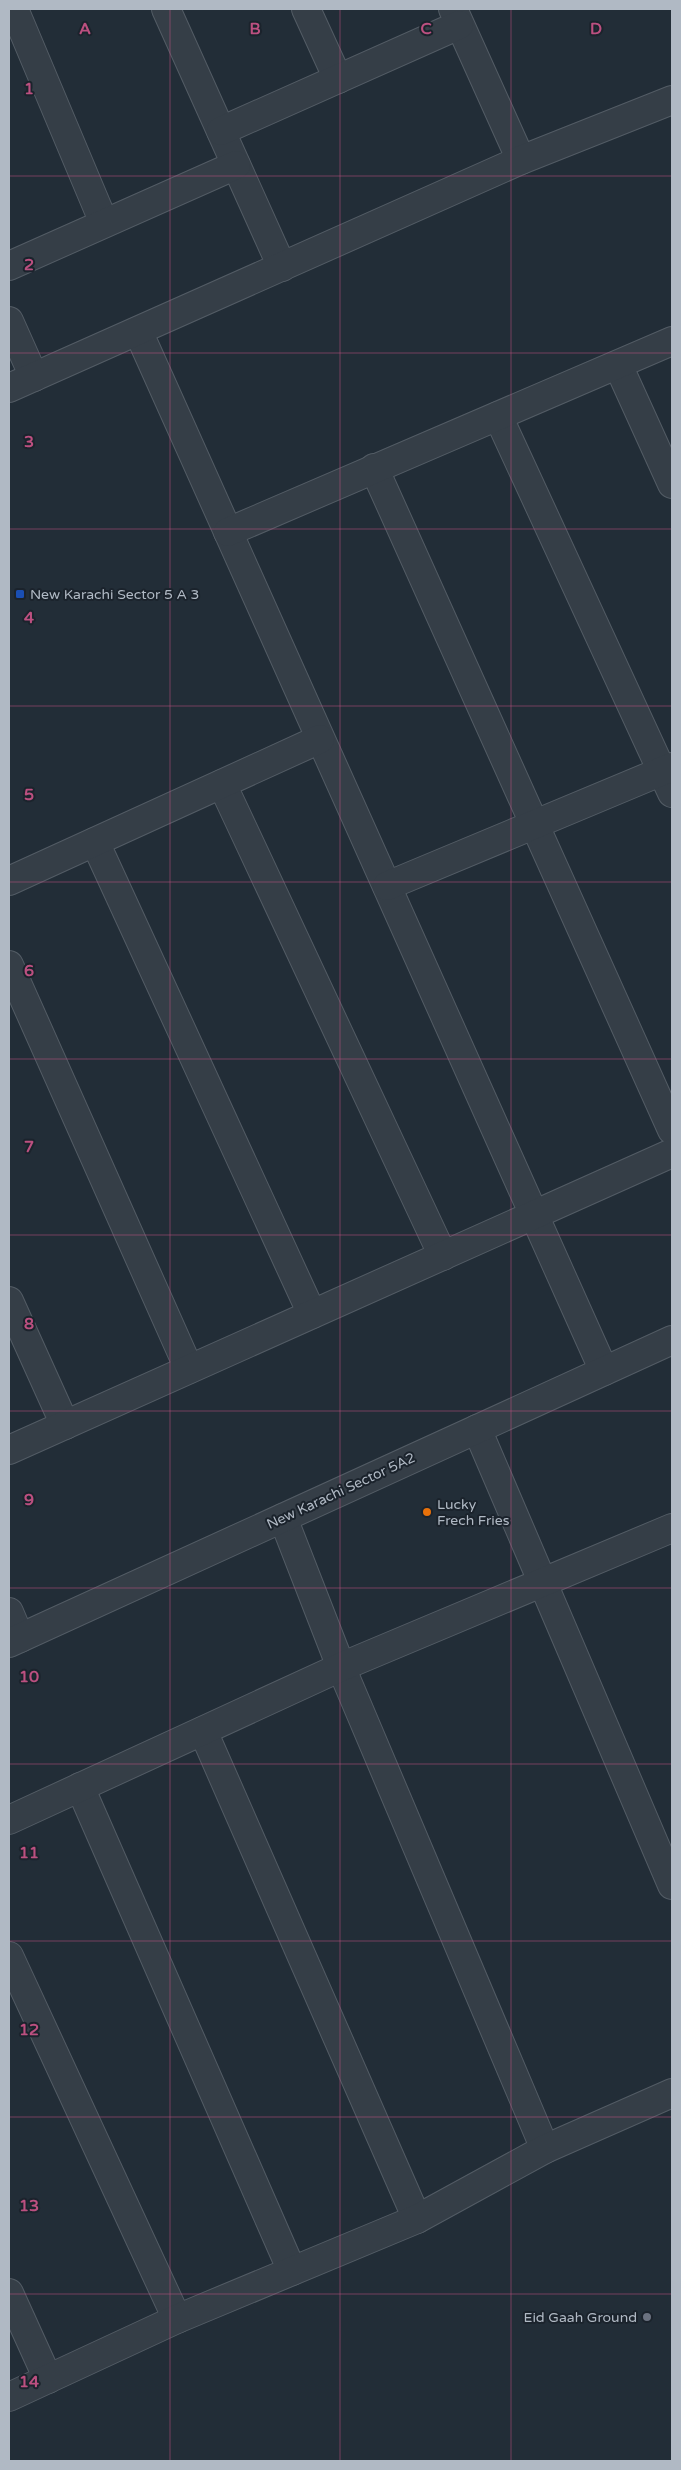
<svg xmlns="http://www.w3.org/2000/svg" width="681" height="2470" viewBox="0 0 681 2470" font-family="'Varela Round',sans-serif">
	<rect width="100%" height="100%" fill="#222d37"/>
	<g fill="none" stroke-linecap="round" stroke-linejoin="round">
		<defs>
			<g id="minor">
				<path d="M14,9L104,223"/>
				<path d="M166,9L282,267"/>
				<path d="M306,9L338,79"/>
				<path d="M453,9L521,160"/>
				<path d="M221,131L459,25"/>
				<path d="M9,266L236,165"/>
				<path d="M9,321L34,377"/>
				<path d="M138,331L604,1371"/>
				<path d="M618,365L672,484"/>
				<path d="M9,388L521,160L672,100"/>
				<path d="M498,416L672,793"/>
				<path d="M374,468L672,1130"/>
				<path d="M228,532L672,341"/>
				<path d="M222,784L443,1256"/>
				<path d="M95,842L312,1314"/>
				<path d="M9,881L320,739"/>
				<path d="M387,886L672,767"/>
				<path d="M9,965L189,1369"/>
				<path d="M9,1301L65,1425"/>
				<path d="M477,1429L672,1885"/>
				<path d="M9,1450L672,1153"/>
				<path d="M283,1518L341,1667L545,2149"/>
				<path d="M9,1612L20,1638"/>
				<path d="M9,1643L672,1340"/>
				<path d="M203,1731L417,2219"/>
				<path d="M80,1787L292,2271"/>
				<path d="M9,1820L341,1667L672,1528"/>
				<path d="M9,1956L177,2319"/>
				<path d="M9,2293L48,2379"/>
				<path d="M9,2397L177,2319L417,2219L545,2149L672,2093"/>
			</g>
		</defs>
		<use href="#minor" stroke="#535c65" stroke-width="30"/>
		<use href="#minor" stroke="#353e47" stroke-width="28"/>
	</g>
	<path fill="none" stroke="#bc5080" stroke-width="1" stroke-opacity="0.55" d="M170,9V2461M340,9V2461M511,9V2461M9,176H672M9,353H672M9,529H672M9,706H672M9,882H672M9,1059H672M9,1235H672M9,1411H672M9,1588H672M9,1764H672M9,1941H672M9,2117H672M9,2294H672"/>
	<rect fill="#1a4fb4" stroke="#1b232c" stroke-width="2" x="15" y="589" width="10" height="10" rx="2.5"/>
	<circle fill="#e8710a" stroke="#1b232c" stroke-width="2" cx="427" cy="1512" r="5"/>
	<circle fill="#6b7280" stroke="#1b232c" stroke-width="2" cx="647" cy="2317" r="5"/>
	<g text-anchor="middle" dominant-baseline="central" stroke-width="4" stroke-linejoin="round" paint-order="stroke">
		<g font-size="14" fill="#b0b9c4" stroke="#1b232c" text-anchor="start">
			<text x="30" y="594">New Karachi Sector 5 A 3</text>
			<text x="437" y="1504">Lucky<tspan x="437" dy="16">Frech Fries</tspan></text>
			<text x="637" y="2317" text-anchor="end">Eid Gaah Ground</text>
		</g>
		<g font-size="14" fill="#b0b9c4" stroke="#1b232c">
			<text transform="translate(341 1491) rotate(-25)">New Karachi Sector 5A2</text>
		</g>
	</g>
	<g font-size="16" text-anchor="middle" font-weight="bold" fill="#bc5080" stroke="#1b232c" stroke-width="4" stroke-linejoin="round" paint-order="stroke">
		<text x="85" y="34">A</text>
		<text x="255" y="34">B</text>
		<text x="426" y="34">C</text>
		<text x="596" y="34">D</text>
		<text x="29" y="94">1</text>
		<text x="29" y="270">2</text>
		<text x="29" y="447">3</text>
		<text x="29" y="623">4</text>
		<text x="29" y="800">5</text>
		<text x="29" y="976">6</text>
		<text x="29" y="1152">7</text>
		<text x="29" y="1329">8</text>
		<text x="29" y="1505">9</text>
		<text x="29" y="1682">10</text>
		<text x="29" y="1858">11</text>
		<text x="29" y="2035">12</text>
		<text x="29" y="2211">13</text>
		<text x="29" y="2387">14</text>
	</g>
	<rect width="681" height="2470" fill="none" stroke="#b0b9c4" stroke-width="20"/>
</svg>
